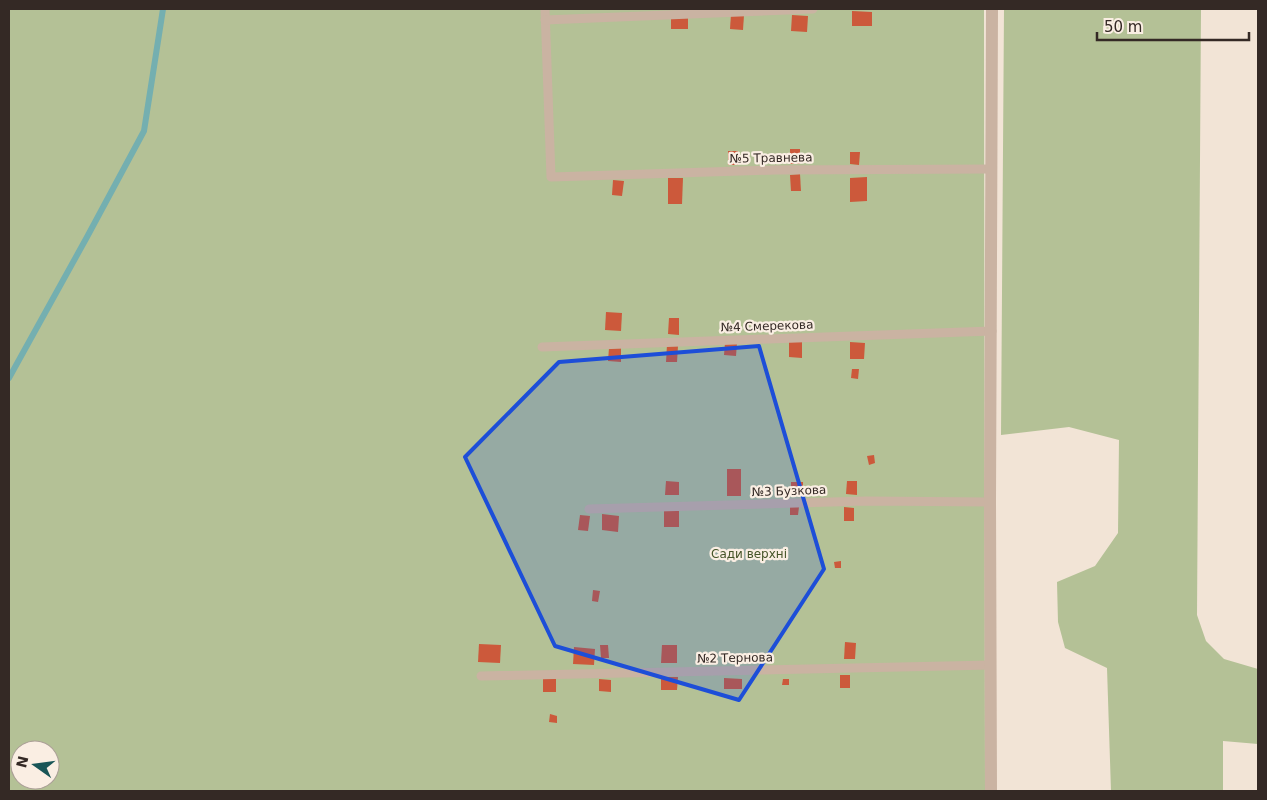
<svg xmlns="http://www.w3.org/2000/svg" width="1267" height="800" viewBox="0 0 1267 800" font-family="'DejaVu Sans',sans-serif">
	<rect width="100%" height="100%" fill="#f2e4d6"/>
	<g fill="#b4c196" fill-rule="evenodd">
		<path d="M9,9H984L985,791H9ZM20,750H50V780H20Z"/>
		<path d="M1004,9H1201L1197,615L1206,641L1224,659L1258,669V744L1223,741V791H1111L1107,668L1065,648L1058,622L1057,582L1095,566L1118,533L1119,440L1069,427L1001,435Z"/>
	</g>
	<g fill="none" stroke-linecap="round" stroke-linejoin="round">
		<path stroke="#74afb0" stroke-width="6" d="M9,378L87,237L144,131L163,9"/>
	</g>
	<g fill="#cc593b">
		<path d="M852,11L872,12V26H852Z"/>
		<path d="M731,14L744,15L743,30L730,29Z"/>
		<path d="M792,15L808,16L807,32L791,31Z"/>
		<rect x="671" y="16" width="17" height="13"/>
		<rect x="790" y="149" width="10" height="15"/>
		<rect x="728" y="151" width="10" height="14"/>
		<path d="M850,152H860L859,165L850,164Z"/>
		<path d="M800,174L801,191H791L790,175Z"/>
		<path d="M867,177V201L850,202V178Z"/>
		<path d="M668,178H683L682,204H668Z"/>
		<path d="M613,180L624,181L622,196L612,195Z"/>
		<path d="M606,312L622,313L621,331L605,330Z"/>
		<path d="M669,318H679V335L668,334Z"/>
		<path d="M789,342H802V358L789,357Z"/>
		<path d="M850,342L865,343L864,359H850Z"/>
		<path d="M725,343H737L736,356L724,355Z"/>
		<path d="M667,345L678,346L677,362H666Z"/>
		<path d="M609,348H621V362L608,361Z"/>
		<path d="M852,369H859L858,379L851,378Z"/>
		<path d="M874,455L875,463L869,465L867,456Z"/>
		<rect x="727" y="469" width="14" height="27"/>
		<path d="M666,481L679,482V495H665Z"/>
		<path d="M847,481H857V495L846,494Z"/>
		<path d="M791,482H803V495L791,496Z"/>
		<path d="M790,507H799L798,515H790Z"/>
		<path d="M844,507L854,508V521H844Z"/>
		<rect x="664" y="511" width="15" height="16"/>
		<path d="M602,514L619,516L618,532L602,530Z"/>
		<path d="M580,515L590,516L588,531L578,530Z"/>
		<path d="M841,561V568H835L834,562Z"/>
		<path d="M593,590L600,591L598,602L592,601Z"/>
		<path d="M845,642L856,643L855,659H844Z"/>
		<path d="M479,644L501,645L500,663L478,662Z"/>
		<path d="M600,645H608L609,658H601Z"/>
		<path d="M662,645H677V663H661Z"/>
		<path d="M574,647L595,649L594,665L573,664Z"/>
		<rect x="840" y="675" width="10" height="13"/>
		<path d="M661,677H678L677,690H661Z"/>
		<path d="M724,678L742,679V689H724Z"/>
		<rect x="543" y="679" width="13" height="13"/>
		<path d="M599,679L611,680V692L599,691Z"/>
		<path d="M783,679H789V685H782Z"/>
		<path d="M550,714L557,716V723L549,722Z"/>
	</g>
	<g fill="none" stroke-linecap="round" stroke-linejoin="round">
		<g stroke="#cab3a2" stroke-width="9">
			<path d="M545,9L551,177L775,170L992,169"/>
			<path d="M545,20L813,9"/>
			<path d="M542,347L992,331"/>
			<path d="M589,509L866,501L990,502"/>
			<path d="M481,676L991,665"/>
		</g>
		<path stroke="#cab3a2" stroke-width="12" d="M991,791L990,502L992,9"/>
	</g>
	<path fill="#1d4ed8" fill-opacity="0.2" stroke="#1d4ed8" stroke-width="4" stroke-linejoin="round" d="M759,346L824,569L739,700L555,646L465,457L559,362Z"/>
	<g text-anchor="middle" dominant-baseline="central" stroke-width="4.5" stroke-linejoin="round" paint-order="stroke">
		<g font-size="12" fill="#342925" stroke="#faeee3">
			<text transform="translate(771 158) rotate(-1)">№5 Травнева</text>
			<text transform="translate(767 326) rotate(-2)">№4 Смерекова</text>
			<text transform="translate(789 491) rotate(-2)">№3 Бузкова</text>
			<text transform="translate(735 658) rotate(-1)">№2 Тернова</text>
		</g>
		<g font-size="12" fill="#455428" stroke="#faeee3">
			<text x="749" y="554">Сади верхні</text>
		</g>
	</g>
	<rect width="1267" height="800" fill="none" stroke="#342925" stroke-width="20"/>
	<g transform="translate(35 765) rotate(284)"><circle r="24" fill="#faeee3" stroke="#ab9f97"/>
	<path d="M0-4L9 19L0 12L-9 19Z" fill="#195557"/>
	<text y="-8" font-size="14" font-weight="bold" text-anchor="middle" fill="#342925">N</text>
	</g>
	<path d="M1097 32v8h152v-8" fill="none" stroke="#342925" stroke-width="2.5"/>
	<text x="1104" y="32" font-size="15" fill="#342925" stroke="#faeee3" stroke-width="4" paint-order="stroke">50 m</text>
</svg>
